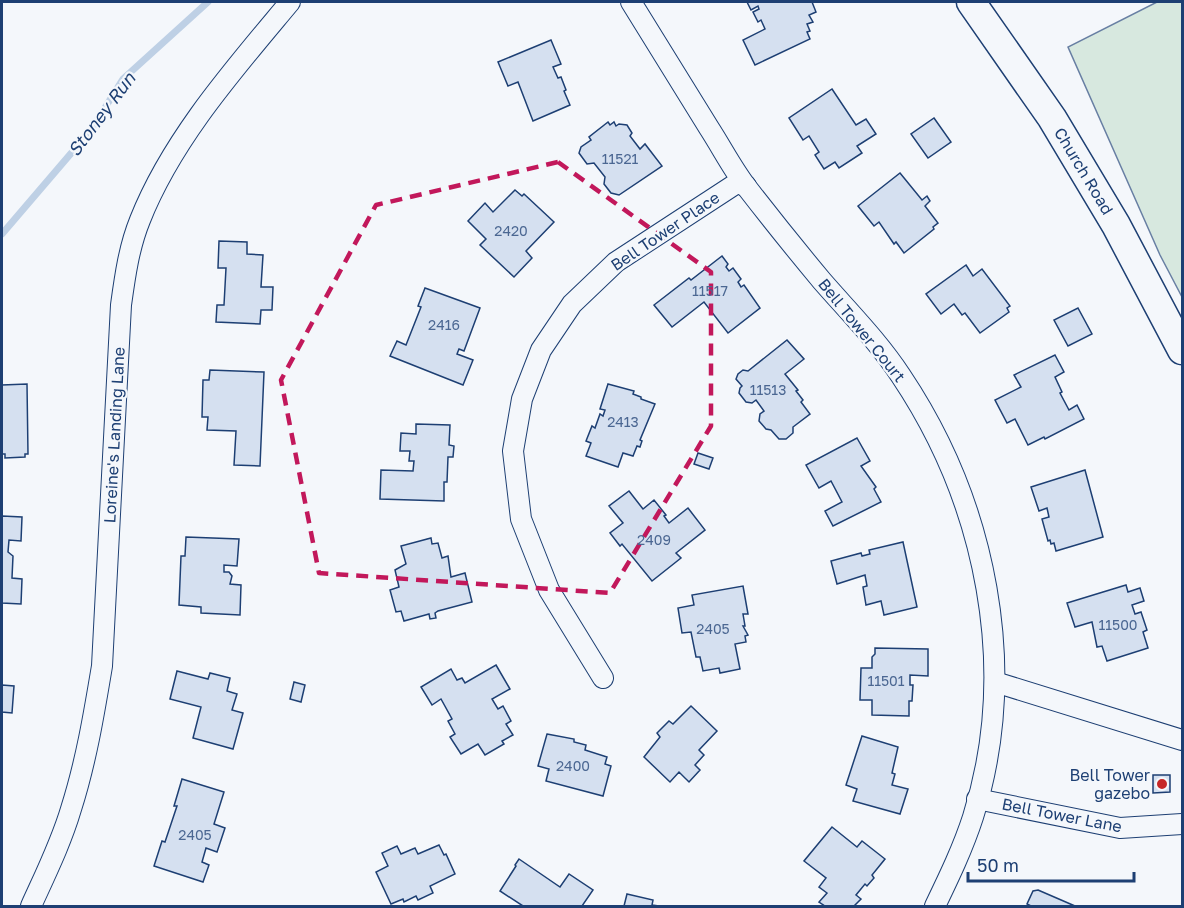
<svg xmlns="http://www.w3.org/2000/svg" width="1184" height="908" viewBox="0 0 1184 908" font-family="'Golos Text',sans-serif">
	<rect width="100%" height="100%" fill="#f4f7fb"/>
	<path fill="#d7e8df" stroke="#687fa3" stroke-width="1.5" d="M1157,2H1182V297L1160,255L1068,47Z"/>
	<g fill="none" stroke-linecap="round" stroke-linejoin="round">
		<path stroke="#bed0e5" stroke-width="7" d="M2,234L91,130L123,79L208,2"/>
	</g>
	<g fill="#d5e0f0" stroke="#1d3f73" stroke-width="1.5">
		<path d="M747,2H812L816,12L809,15L813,22L807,24L810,31L807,32L810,39L755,65L743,40L765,29L761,20L758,22L753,12L759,9L758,6L751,10Z"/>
		<path d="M551,40L561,64L553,67L558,78L561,77L566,90L564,91L570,105L533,121L518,82L508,86L498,62Z"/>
		<path d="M832,89L856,125L866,119L876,134L857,146L862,153L839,168L835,162L824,169L815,155L819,152L809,136L803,140L789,118Z"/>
		<path d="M934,118L951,142L928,158L911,134Z"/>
		<path d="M608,122L610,125L614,122L616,126L619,124L627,125L632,133L630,136L640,149L645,144L662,166L619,195L611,193L604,184L605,177L594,163L587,164L579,153L581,147L591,140L589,137Z"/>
		<path d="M900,173L922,200L927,196L930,201L925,206L938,223L933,227L934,229L904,253L896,242L894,244L879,222L874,226L858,206Z"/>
		<path d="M515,190L522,196L524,194L554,222L526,251L532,258L514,277L480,245L486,239L468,221L485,203L493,212Z"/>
		<path d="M219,241L247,242V254L263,255L261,287H273L272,310H261L260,324L216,322L217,305H224L226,268H218Z"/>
		<path d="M722,256L728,264L726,267L729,271L733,268L741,279L738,282L741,287L744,285L760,308L728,333L704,302L672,327L654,305L689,278L691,280Z"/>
		<path d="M966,265L973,276L982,269L1010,306L1007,308L1009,312L980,333L965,313L962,315L954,304L941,314L926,294Z"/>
		<path d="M425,288L480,308L464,351L459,349L457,354L473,360L463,385L390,356L397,341L406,345L421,307L418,306Z"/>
		<path d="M1078,308L1092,334L1068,346L1054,320Z"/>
		<path d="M787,340L804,359L785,374L798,390L796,391L803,400L801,402L810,414L793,427V433L786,439H779L771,430L766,429L759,421L760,414L764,411L756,400L752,403L746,402L739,393L740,388L742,386L736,379L738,374L743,370L748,371Z"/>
		<path d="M1055,355L1064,372L1055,377L1062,392L1060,393L1069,410L1077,405L1084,419L1045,439L1044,437L1028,445L1015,419L1007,423L995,400L1021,387L1014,375Z"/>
		<path d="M210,370L264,372L260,466L234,465L236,431L207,430L208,417H202L203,380H209Z"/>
		<path d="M27,384L28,454H25V457L5,458V454H2V385Z"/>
		<path d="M608,384L634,391L633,394L641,397V399L655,404L640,440L642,441L640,447L637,446L633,456L623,453L618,467L586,456L591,443L586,441L592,426L595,428L600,414L603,416L605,410L600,409Z"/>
		<path d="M416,424L450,425L449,445L454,446L453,457H448L447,482H444V501L380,499L381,470L413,471L414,461H409L410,451H400L401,433L416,434Z"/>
		<path d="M857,438L870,461L861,466L876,487L874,489L881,502L833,526L825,511L842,502L831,481L819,488L806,465Z"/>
		<path d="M698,453L713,458L709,469L694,464Z"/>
		<path d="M1085,470L1103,537L1056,551L1054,543L1051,544L1050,540L1048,541L1042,519L1049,517L1047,508L1039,511L1031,487Z"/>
		<path d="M629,491L643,509L654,500L666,515L664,516L669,523L688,508L705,530L676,553L681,558L652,581L622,544L620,546L610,533L623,523L609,506Z"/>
		<path d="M2,516L22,517L21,541L9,540L8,552L13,556L12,578L22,579L21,604L2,603Z"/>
		<path d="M186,537L239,539L237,566L224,565V572H229L232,576L230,584L241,585L240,615L201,613V607L179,605L181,556H185Z"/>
		<path d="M431,538L432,544L438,543L442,558L448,556L451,577L465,573L472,602L438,611L435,613L436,618L430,619L429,614L404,621L401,611L396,612L390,590L399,587L395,570L406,564L401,546Z"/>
		<path d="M903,542L917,607L884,615L881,601L866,605L863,587L867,586L865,575L837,584L831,561L861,553L862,556L870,554L869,550Z"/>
		<path d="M1126,585L1128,592L1140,588L1144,601L1132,605L1135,614L1141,612L1147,630L1143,632L1148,648L1107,661L1102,646L1097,647L1092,622L1075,627L1067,603Z"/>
		<path d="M743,586L748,614H743L745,626H743L748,635L745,636L746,642L735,644L740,669L720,673L719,668L703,671L700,657H696L691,632L682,633L678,608L694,605L692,595Z"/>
		<path d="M875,648L928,649V676L910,675V685H913L912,701H909V716L872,715V700H860L861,668H872V657L875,654Z"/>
		<path d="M496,665L510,689L492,699L498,709L503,706L511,721L506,724L513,735L502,741L504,744L485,755L478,744L461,754L450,737L455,734L448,721L452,719L441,699L432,705L421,687L451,669L457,680L462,678L465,683Z"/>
		<path d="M177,671L208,679L210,673L230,678L227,691L237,694L232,710L243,713L233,749L193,738L201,707L170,699Z"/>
		<path d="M294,682L305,685L301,702L290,699Z"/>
		<path d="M2,685L14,686L12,713L2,712Z"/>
		<path d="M691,706L717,731L699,750L704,755L695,765L700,770L689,782L679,772L670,782L644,757L660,737L657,733L669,721L673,724Z"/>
		<path d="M547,734L574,739V742L586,745L585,750L607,757L605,764L611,766L603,796L546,781L549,769L538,766Z"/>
		<path d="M862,736L898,747L892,773L895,774L892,785L908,789L900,814L853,801L857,789L846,785Z"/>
		<path d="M1153,775H1170V792L1153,793Z"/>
		<path d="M182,779L224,792L214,824L225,828L217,852L206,848L202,862L209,865L203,882L154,866L162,841L165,842L177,806H174Z"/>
		<path d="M832,827L857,847L862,841L885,859L872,875L874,878L867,886L865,884L856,895L861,899L854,906H825L819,902L827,893L819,887L826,878L804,861Z"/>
		<path d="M439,845L444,855L446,854L455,874L430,886L433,893L418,900L416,896L404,902L403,899L391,904L376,872L388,866L382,853L397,846L401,854L415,848L418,854Z"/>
		<path d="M519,859L560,887L569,874L593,890L582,906H523L500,891L516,866L515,865Z"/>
		<path d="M1038,890L1075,906H1031L1027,904L1033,891Z"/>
		<path d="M627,894L653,900L652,905L659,906H624Z"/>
	</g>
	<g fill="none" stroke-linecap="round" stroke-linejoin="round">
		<defs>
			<g id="street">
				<path d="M631,2C657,44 683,86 709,128C722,148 733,170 748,189C772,220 797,251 822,281C849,312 878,341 901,376C986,503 1020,668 973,817C963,848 949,877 935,906"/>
				<path d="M603,678L549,590L521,519L513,451L522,399L541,350L572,304L616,262L737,183L746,186"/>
				<path d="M995,682L1182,740"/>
				<path d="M977,799L1120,828L1182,824"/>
				<path d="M31,906C45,875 61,843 71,809C86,762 94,714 102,666L121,305C125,276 129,247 140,220C172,139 235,68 290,2"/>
			</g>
			<path id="secondary" d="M971,2L1052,118L1116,225L1182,350"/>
		</defs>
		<use href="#street" stroke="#1d3f73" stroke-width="22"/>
		<use href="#secondary" stroke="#1d3f73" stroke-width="31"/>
		<use href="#street" stroke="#f4f7fb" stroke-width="20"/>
		<use href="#secondary" stroke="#f4f7fb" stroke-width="28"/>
	</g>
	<path fill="none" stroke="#c2185b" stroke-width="4.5" stroke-dasharray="12 8" stroke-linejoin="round" d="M558,162L711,272V426L610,593L319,573L281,380L376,205Z"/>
	<circle fill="#c62828" stroke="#f4f7fb" stroke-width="2" cx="1162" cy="784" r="6"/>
	<g text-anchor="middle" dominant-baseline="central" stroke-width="4.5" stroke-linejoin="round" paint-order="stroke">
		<g font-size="14" fill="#4b6792">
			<text x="620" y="158">11521</text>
			<text x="511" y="230">2420</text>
			<text x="710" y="290">11517</text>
			<text x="444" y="324">2416</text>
			<text x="768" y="389">11513</text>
			<text x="623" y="421">2413</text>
			<text x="654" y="539">2409</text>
			<text x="1118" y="624">11500</text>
			<text x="713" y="628">2405</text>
			<text x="886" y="680">11501</text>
			<text x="573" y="765">2400</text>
			<text x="195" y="834">2405</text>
		</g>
		<g font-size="16" fill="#1d3f73" stroke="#f4f7fb">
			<text transform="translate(1084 171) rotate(59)">Church Road</text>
			<text transform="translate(665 231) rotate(-34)">Bell Tower Place</text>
			<text transform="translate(862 330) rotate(51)">Bell Tower Court</text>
			<text transform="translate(114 435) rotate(-87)">Loreine's Landing Lane</text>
			<text transform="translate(1062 815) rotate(11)">Bell Tower Lane</text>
		</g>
		<g font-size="16" fill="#1d3f73" stroke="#f4f7fb" text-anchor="end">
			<text x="1150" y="775">Bell Tower<tspan x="1150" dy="18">gazebo</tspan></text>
		</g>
		<g font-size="18" font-style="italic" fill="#1d3f73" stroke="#f4f7fb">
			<text transform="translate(101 114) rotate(-53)">Stoney Run</text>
		</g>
	</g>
	<rect width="1184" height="908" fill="none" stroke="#1d3f73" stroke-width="6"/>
	<path d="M968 872v9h166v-9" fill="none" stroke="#1d3f73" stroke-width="3"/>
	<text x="977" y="872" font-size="18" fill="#1d3f73" stroke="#f4f7fb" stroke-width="4.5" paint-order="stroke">50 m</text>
</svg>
